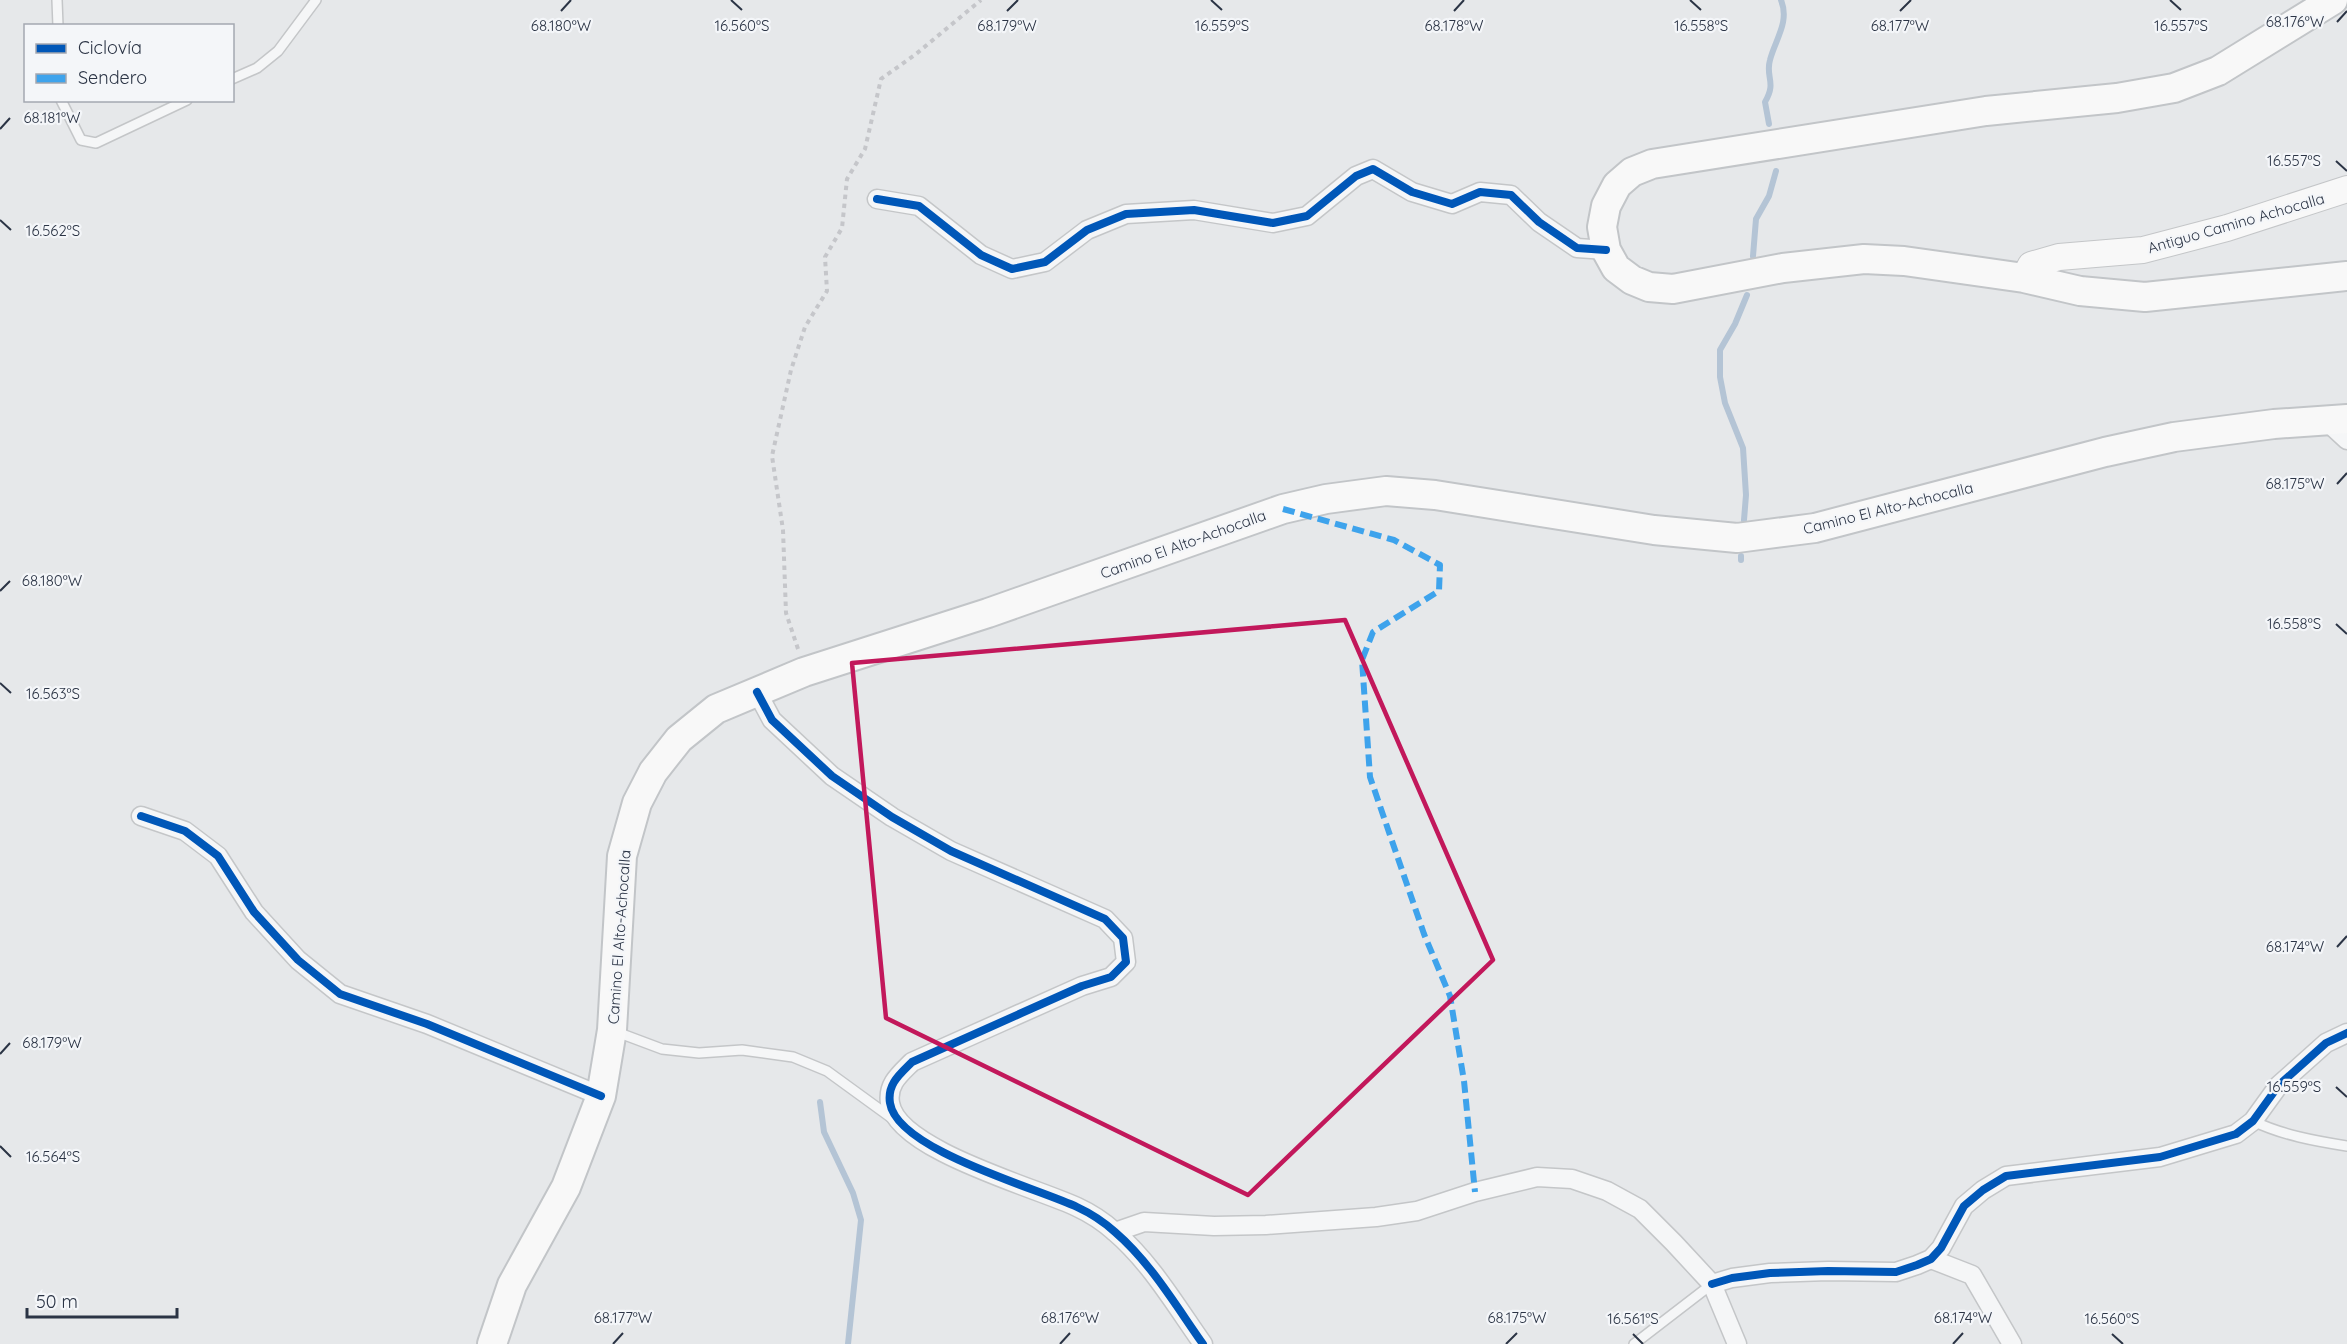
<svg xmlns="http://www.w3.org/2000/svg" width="2347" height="1344" viewBox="0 0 2347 1344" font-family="Quicksand,sans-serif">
	<rect width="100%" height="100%" fill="#e6e8ea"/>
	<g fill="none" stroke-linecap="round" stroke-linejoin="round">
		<g stroke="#b4c4d5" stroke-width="6">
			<path d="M1769,124L1765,102C1777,82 1765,77 1770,60C1775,40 1790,22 1781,0"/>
			<path d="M1753,256L1756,219L1769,196L1776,171"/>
			<path d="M1744,520L1746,495L1743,448L1725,403L1720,377V350L1735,324L1747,295"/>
			<path d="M1741,560V556"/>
			<path d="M820,1102L824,1132L853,1193L861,1220L848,1344"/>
		</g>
		<defs>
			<g id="service">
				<path d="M57,0L58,26"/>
				<path d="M232,79L257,68L278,51L316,0"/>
				<path d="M61,100L81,140L96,143L187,100"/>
				<path d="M614,1031L662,1049L699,1053L742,1050L793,1057L827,1071L893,1119"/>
				<path d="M2253,1121C2282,1135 2315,1141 2347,1146"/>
				<path d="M1634,1344L1712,1284"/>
			</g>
			<g id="minor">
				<path d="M877,199L919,206L981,255L1012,269L1045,262L1087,230L1126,214L1194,210L1273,223L1307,216L1356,176L1373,169L1412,192L1452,204L1480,192L1511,195L1539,222L1577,248L1606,250"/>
				<path d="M2331,419L2334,428L2347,440"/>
				<path d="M757,692L772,720L832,776L892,817L951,851L1105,919L1123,938L1126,962L1111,977L1082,986L912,1062C900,1074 887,1084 890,1103C897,1150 1037,1188 1077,1207C1090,1213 1105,1223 1115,1232C1151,1263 1176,1306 1203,1344"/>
				<path d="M141,816L185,831L218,856L254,912L298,960L340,994L427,1024L601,1096"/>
				<path d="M1115,1232L1144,1222L1214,1226L1266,1225L1376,1217L1417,1211L1475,1192L1537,1177L1572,1179L1607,1191L1640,1209L1674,1243L1712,1284L1737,1344"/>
				<path d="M1931,1259L1972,1275L2012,1344"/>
				<path d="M1712,1284L1732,1278L1770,1273L1828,1271L1896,1272L1917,1265L1931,1259L1941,1248L1964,1206L1983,1190L2006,1176L2160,1157L2236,1134L2253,1121L2279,1085L2326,1043L2347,1033"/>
			</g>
			<path id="secondary" d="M2024,278L2031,265L2059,257L2143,250L2227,228L2347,189"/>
			<g id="primary">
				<path d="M2333,0L2218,71L2174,88L2117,98L1986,111L1652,164L1632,172L1617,185L1606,206L1602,227L1606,250L1616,268L1632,280L1649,287L1673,289L1783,268L1864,259L1904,261L2024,278L2080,291L2145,297L2347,276"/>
				<path d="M492,1344L512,1285L566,1187L601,1096L612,1030L622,856L637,803L653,772L679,739L716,709L804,672L988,613L1283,509L1326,499L1386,491L1435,495L1654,530L1737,538L1815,528L2105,452L2174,437L2274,424L2347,419"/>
			</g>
		</defs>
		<use href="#service" stroke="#c4c6c8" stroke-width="12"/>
		<use href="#minor" stroke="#c4c6c8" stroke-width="21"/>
		<use href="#secondary" stroke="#c4c6c8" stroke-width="28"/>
		<use href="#primary" stroke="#c2c5c8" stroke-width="32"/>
		<path stroke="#c5c6ca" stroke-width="4" stroke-dasharray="4.5 4.5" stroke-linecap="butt" d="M798,649L786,613L783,530L772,456L791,370L805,327L827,291L825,257L842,228L847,179L865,149L881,79L916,54L981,0"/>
		<use href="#service" stroke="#f5f6f7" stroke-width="9"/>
		<use href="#minor" stroke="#f5f6f7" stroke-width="18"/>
		<use href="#secondary" stroke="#f8f8f8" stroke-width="26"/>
		<use href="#primary" stroke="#f8f8f8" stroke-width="28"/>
		<path stroke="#3ea3ec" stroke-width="6" stroke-dasharray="12 6" stroke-linecap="butt" d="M1283,509L1394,540L1440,565L1439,591L1373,632L1362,660L1370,777L1424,934L1450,996L1464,1081L1475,1192"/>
		<defs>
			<g id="cycleway">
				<path d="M877,199L919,206L981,255L1012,269L1045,262L1087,230L1126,214L1194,210L1273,223L1307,216L1356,176L1373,169L1412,192L1452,204L1480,192L1511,195L1539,222L1577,248L1606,250"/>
				<path d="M757,692L772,720L832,776L892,817L951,851L1105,919L1123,938L1126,962L1111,977L1082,986L912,1062C900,1074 887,1084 890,1103C897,1150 1037,1188 1077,1207C1090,1213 1105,1223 1115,1232C1151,1263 1176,1306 1203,1344"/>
				<path d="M141,816L185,831L218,856L254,912L298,960L340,994L427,1024L601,1096"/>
				<path d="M1712,1284L1732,1278L1770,1273L1828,1271L1896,1272L1917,1265L1931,1259L1941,1248L1964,1206L1983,1190L2006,1176L2160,1157L2236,1134L2253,1121L2279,1085L2326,1043L2347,1033"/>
			</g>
		</defs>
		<use href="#cycleway" stroke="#f4f6f9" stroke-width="11"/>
		<use href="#cycleway" stroke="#0057b8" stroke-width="8"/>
	</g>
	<path fill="none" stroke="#c2185b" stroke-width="4.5" stroke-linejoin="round" d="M1345,620L1493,960L1248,1195L886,1018L852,663Z"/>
	<path fill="none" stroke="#2b3445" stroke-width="2" d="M731,0L742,10M1211,0L1222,10M1690,0L1701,10M2170,0L2181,10M561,11L571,0M1007,11L1018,0M1454,11L1464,0M1900,11L1911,0M2337,22L2347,11M0,129L10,118M2336,161L2347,171M0,220L11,230M2337,484L2347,473M0,591L10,581M2336,624L2347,634M0,683L11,693M2337,947L2347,936M0,1054L10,1043M2336,1087L2347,1097M0,1146L11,1157M1633,1334L1643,1344M2112,1334L2123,1344M613,1344L623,1333M1060,1344L1070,1333M1506,1344L1517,1333M1953,1344L1963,1333"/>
	<g text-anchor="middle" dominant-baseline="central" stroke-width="4.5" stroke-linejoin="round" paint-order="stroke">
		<g font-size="15" fill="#2b3445" stroke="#f4f6f9">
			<text transform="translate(2236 223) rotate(-16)">Antiguo Camino Achocalla</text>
			<text transform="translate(1888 508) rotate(-14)">Camino El Alto-Achocalla</text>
			<text transform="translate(1183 544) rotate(-20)">Camino El Alto-Achocalla</text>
			<text transform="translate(619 937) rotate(-86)">Camino El Alto-Achocalla</text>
		</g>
	</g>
	<g font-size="15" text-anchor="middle" fill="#2b3445" stroke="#f4f6f9" stroke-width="4.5" stroke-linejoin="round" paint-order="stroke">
		<text x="2295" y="27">68.176°W</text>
		<text x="2181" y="31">16.557°S</text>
		<text x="742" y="31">16.560°S</text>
		<text x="1222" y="31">16.559°S</text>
		<text x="1701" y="31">16.558°S</text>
		<text x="561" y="31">68.180°W</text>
		<text x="1007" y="31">68.179°W</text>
		<text x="1454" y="31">68.178°W</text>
		<text x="1900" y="31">68.177°W</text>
		<text x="52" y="123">68.181°W</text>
		<text x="2294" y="166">16.557°S</text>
		<text x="53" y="236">16.562°S</text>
		<text x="2295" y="489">68.175°W</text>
		<text x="52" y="586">68.180°W</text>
		<text x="2294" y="629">16.558°S</text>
		<text x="53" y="699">16.563°S</text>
		<text x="2295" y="952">68.174°W</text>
		<text x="52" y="1048">68.179°W</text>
		<text x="2294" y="1092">16.559°S</text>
		<text x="53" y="1162">16.564°S</text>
		<text x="623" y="1323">68.177°W</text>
		<text x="1070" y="1323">68.176°W</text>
		<text x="1517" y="1323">68.175°W</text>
		<text x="1963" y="1323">68.174°W</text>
		<text x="1633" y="1324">16.561°S</text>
		<text x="2112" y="1324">16.560°S</text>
	</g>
	<rect x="24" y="24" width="210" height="78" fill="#f4f6f9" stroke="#a4a8b1" stroke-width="1.5"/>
	<rect x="36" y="44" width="30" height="9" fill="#0057b8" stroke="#a4a8b1" stroke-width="1.5"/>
	<text x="78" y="54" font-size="18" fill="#2b3445">Ciclovía</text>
	<rect x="36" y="74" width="30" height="9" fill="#3ea3ec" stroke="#a4a8b1" stroke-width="1.5"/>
	<text x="78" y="84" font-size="18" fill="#2b3445">Sendero</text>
	<path d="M27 1308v9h150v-9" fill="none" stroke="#2b3445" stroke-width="3"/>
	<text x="36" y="1308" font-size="18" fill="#2b3445" stroke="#f4f6f9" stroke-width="4.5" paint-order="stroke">50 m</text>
</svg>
